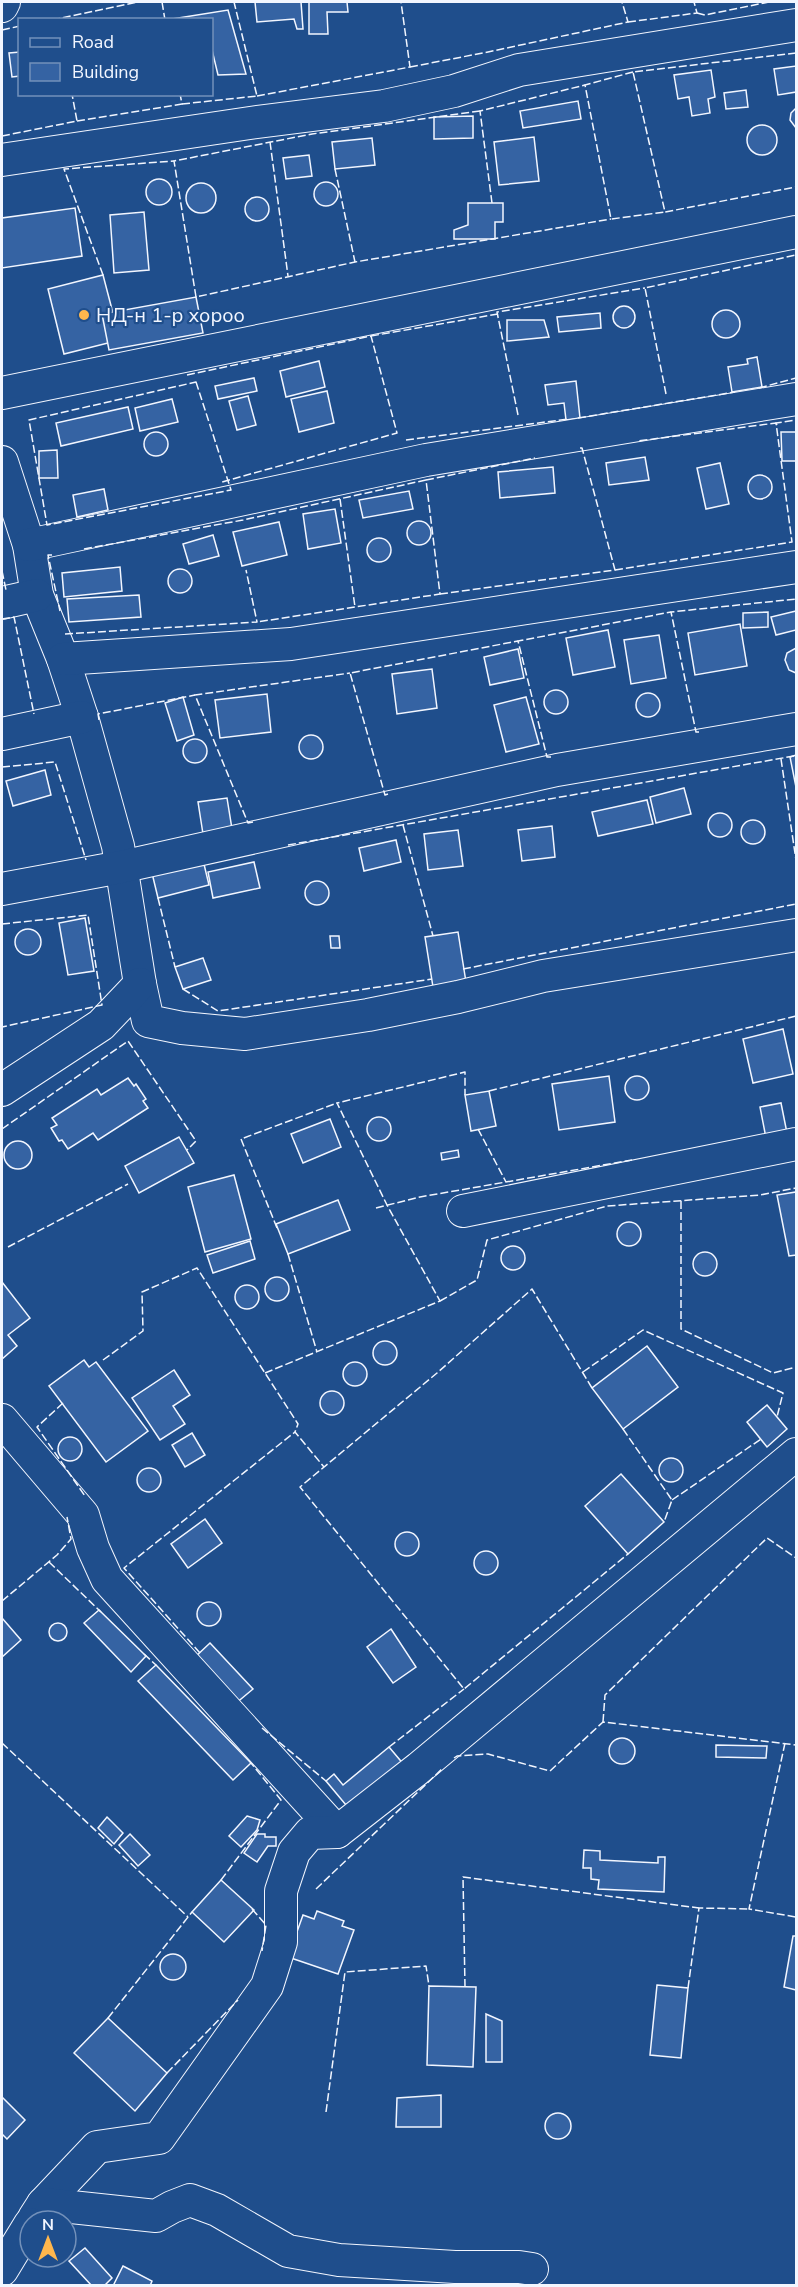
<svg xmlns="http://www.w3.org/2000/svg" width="798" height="2287" viewBox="0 0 798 2287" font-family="'Nunito Sans',sans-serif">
	<rect width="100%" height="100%" fill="#1f4e8c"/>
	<g fill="#3563a3" stroke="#f2f6ff" stroke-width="1.5">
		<path d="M255,2H301L303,29H297L294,19L257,22Z"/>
		<path d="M309,2H347L348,12H327L328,34H309Z"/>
		<path d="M228,10L246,74L218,75L212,50V20L172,19Z"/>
		<path d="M20,52V76L12,77L9,53Z"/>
		<path d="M796,66V92L778,95L774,69Z"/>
		<path d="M711,70L715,97L708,99L710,113L692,116L689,97L678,99L674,75Z"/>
		<path d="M746,90L748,107L726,109L724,93Z"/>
		<path d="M578,101L581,119L523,128L520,111Z"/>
		<path d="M796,108V128L790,120L791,113Z"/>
		<path d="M473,116V138L434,139V117Z"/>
		<circle cx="762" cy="140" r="15"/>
		<path d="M534,137L539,181L499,185L494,142Z"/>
		<path d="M372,138L375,165L335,169L332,142Z"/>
		<path d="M309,155L312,176L286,179L283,158Z"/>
		<circle cx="159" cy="192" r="13"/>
		<circle cx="326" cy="194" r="12"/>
		<circle cx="201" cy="198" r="15"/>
		<circle cx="257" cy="209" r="12"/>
		<path d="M468,203H503V222H495V239H454V230L468,225Z"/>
		<path d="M75,208L82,256L2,268V218Z"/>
		<path d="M144,212L149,270L114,273L110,215Z"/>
		<path d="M103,275L120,340L64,354L48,289Z"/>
		<path d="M196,297L203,333L109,350L102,314Z"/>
		<circle cx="624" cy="317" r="11"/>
		<circle cx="726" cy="324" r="14"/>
		<path d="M600,313L601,328L559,332L557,317Z"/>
		<path d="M507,320H544L549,337L507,341Z"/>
		<path d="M757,357L762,387L732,392L728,367L748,364L747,359Z"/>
		<path d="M319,361L325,387L286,397L280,371Z"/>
		<path d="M254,378L257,391L218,399L215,386Z"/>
		<path d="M576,381L580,418L566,420L564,403L548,405L545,385Z"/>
		<path d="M327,391L334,423L299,432L291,399Z"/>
		<path d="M248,396L256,425L237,430L229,401Z"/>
		<path d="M172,399L178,422L140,431L135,408Z"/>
		<path d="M128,407L133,429L61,446L56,423Z"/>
		<path d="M781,432H796V461H782Z"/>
		<circle cx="156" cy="444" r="12"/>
		<path d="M57,450L58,478H39V451Z"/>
		<path d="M645,457L649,480L609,485L606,463Z"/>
		<path d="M720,463L729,504L706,509L697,468Z"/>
		<path d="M553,467L555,493L500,498L498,472Z"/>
		<circle cx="760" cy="487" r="12"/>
		<path d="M104,489L108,510L77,517L73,495Z"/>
		<path d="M409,491L413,509L363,518L359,500Z"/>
		<path d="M335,509L341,543L308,549L303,514Z"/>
		<circle cx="419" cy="533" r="12"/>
		<path d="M279,522L287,555L242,566L233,532Z"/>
		<path d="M213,535L219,556L189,564L183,544Z"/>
		<circle cx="379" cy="550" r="12"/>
		<path d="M120,567L122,591L64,597L62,573Z"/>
		<circle cx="180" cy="581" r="12"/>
		<path d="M139,595L141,617L69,622L67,599Z"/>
		<path d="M796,611V630L776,635L771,617Z"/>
		<path d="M768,612V627L743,628V613Z"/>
		<path d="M740,624L747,666L695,675L688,633Z"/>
		<path d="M608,630L615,667L573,675L566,638Z"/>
		<path d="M659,635L666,678L631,684L624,640Z"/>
		<path d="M796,648V673L789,670L785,660L787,653Z"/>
		<path d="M518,649L524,678L490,685L484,657Z"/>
		<path d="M432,669L437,708L397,714L392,674Z"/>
		<circle cx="556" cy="702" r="12"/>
		<circle cx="648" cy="705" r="12"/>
		<path d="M267,694L271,732L220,738L215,700Z"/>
		<path d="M183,697L194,735L177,741L165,703Z"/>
		<path d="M526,697L539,744L506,752L494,705Z"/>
		<circle cx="311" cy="747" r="12"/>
		<circle cx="195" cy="751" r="12"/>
		<path d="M796,755V787L790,757Z"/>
		<path d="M45,770L51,795L13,806L6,781Z"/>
		<path d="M684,788L691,814L656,823L650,797Z"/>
		<path d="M227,798L232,829L203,834L198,802Z"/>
		<path d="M647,800L653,824L598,836L592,812Z"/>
		<circle cx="720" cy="825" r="12"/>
		<circle cx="753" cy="832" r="12"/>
		<path d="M552,826L555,857L522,861L518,830Z"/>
		<path d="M458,830L463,866L428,870L424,834Z"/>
		<path d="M396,840L401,862L364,871L359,848Z"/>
		<path d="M203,860L209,885L158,898L152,873Z"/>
		<path d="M254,862L260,888L213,898L208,872Z"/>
		<circle cx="317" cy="893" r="12"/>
		<path d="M85,918L94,971L68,975L59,923Z"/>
		<circle cx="28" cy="942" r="13"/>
		<path d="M458,932L466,982L433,987L425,937Z"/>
		<path d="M330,936H339L340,948H331Z"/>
		<path d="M203,958L211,980L183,989L175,967Z"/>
		<path d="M783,1029L793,1074L753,1083L743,1039Z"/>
		<path d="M609,1076L615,1122L559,1130L552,1084Z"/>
		<circle cx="637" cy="1088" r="12"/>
		<path d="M128,1078L134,1086L136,1084L146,1099L143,1101L148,1108L98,1140L93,1133L68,1149L62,1140L59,1141L51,1128L57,1125L52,1118L97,1089L101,1095Z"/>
		<path d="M489,1091L496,1126L471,1131L465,1095Z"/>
		<path d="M781,1103L787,1133L766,1138L760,1107Z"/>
		<circle cx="379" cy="1129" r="12"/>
		<path d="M330,1119L341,1147L303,1163L291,1134Z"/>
		<path d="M179,1137L194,1163L139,1193L125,1166Z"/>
		<circle cx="18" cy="1155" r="14"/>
		<path d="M458,1150L459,1157L442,1160L441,1153Z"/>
		<path d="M234,1175L251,1239L205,1252L188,1187Z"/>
		<path d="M796,1192V1255L789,1256L777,1195Z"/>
		<path d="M338,1200L350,1230L288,1254L276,1224Z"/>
		<circle cx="629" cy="1234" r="12"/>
		<path d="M250,1241L255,1259L213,1273L207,1255Z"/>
		<circle cx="513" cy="1258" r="12"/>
		<circle cx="705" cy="1264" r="12"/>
		<circle cx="277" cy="1289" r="12"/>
		<path d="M2,1282L30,1318L8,1335L17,1346L2,1359Z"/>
		<circle cx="247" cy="1297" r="12"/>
		<circle cx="385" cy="1353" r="12"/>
		<path d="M647,1346L678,1387L623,1429L592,1388Z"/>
		<path d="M84,1360L89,1367L96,1362L148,1431L106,1462L49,1386Z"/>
		<circle cx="355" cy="1374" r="12"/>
		<path d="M174,1370L190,1395L173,1406L185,1424L160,1440L132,1398Z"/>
		<circle cx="332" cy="1403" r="12"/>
		<path d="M767,1405L787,1429L767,1447L747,1422Z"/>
		<path d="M192,1433L205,1455L185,1467L172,1445Z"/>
		<circle cx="70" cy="1449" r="12"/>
		<circle cx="671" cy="1470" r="12"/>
		<circle cx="149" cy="1480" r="12"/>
		<path d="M621,1474L664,1522L628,1554L585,1506Z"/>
		<path d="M205,1519L222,1543L188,1568L171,1544Z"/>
		<circle cx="407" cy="1544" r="12"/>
		<circle cx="486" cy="1563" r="12"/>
		<circle cx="209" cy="1614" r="12"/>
		<path d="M99,1610L146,1656L131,1672L84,1623Z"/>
		<path d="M2,1618L21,1640L2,1657Z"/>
		<circle cx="58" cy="1632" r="9"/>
		<path d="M391,1629L416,1667L393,1683L367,1647Z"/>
		<path d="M210,1643L253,1689L235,1704L193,1659Z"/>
		<path d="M156,1665L251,1763L233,1780L138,1681Z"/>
		<circle cx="622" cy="1751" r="13"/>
		<path d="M716,1745L767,1746L766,1758L716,1757Z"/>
		<path d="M389,1747L405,1766L351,1811L326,1781L334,1774L343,1785Z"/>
		<path d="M247,1816L260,1820L257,1830L241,1847L229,1836Z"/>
		<path d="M107,1817L123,1833L114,1844L98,1828Z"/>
		<path d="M130,1834L150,1855L138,1866L119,1845Z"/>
		<path d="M257,1834H265V1837H276V1846H268L257,1862L244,1853Z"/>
		<path d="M584,1850L600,1851V1860L658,1863V1857H665L664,1892L598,1889L599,1880L591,1879V1868H583Z"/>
		<path d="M221,1880L254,1910L224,1942L192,1912Z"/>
		<path d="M317,1911L344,1921L342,1926L354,1930L338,1974L288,1957L303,1915L314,1919Z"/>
		<path d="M793,1936H796V1990L784,1987Z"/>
		<circle cx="173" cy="1967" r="13"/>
		<path d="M657,1985L688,1988L681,2058L650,2055Z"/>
		<path d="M429,1986L476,1987L473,2067L427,2065Z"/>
		<path d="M486,2014L502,2021V2062H486Z"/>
		<path d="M108,2018L167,2073L135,2111L74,2053Z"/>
		<path d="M441,2095V2127H396L397,2098Z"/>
		<path d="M2,2097L25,2120L7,2139L2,2134Z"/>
		<circle cx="558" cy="2126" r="13"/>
		<path d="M85,2248L112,2278L104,2286H92L69,2261Z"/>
		<path d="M123,2266L152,2281L150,2286H113Z"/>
	</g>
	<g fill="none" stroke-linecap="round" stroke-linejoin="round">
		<defs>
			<g id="minor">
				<path d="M2,6L4,2"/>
				<path d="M2,160L250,123L384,106L454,91L519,70L796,25"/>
				<path d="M2,393L796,232"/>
				<path d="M2,462L29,545L37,595L63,659L82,717L118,846L140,984L148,1021L182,1028L245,1034L368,1015L458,997L543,976L796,935"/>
				<path d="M29,545L426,460L796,399"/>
				<path d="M2,603L37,595"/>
				<path d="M63,659L291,644L796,567"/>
				<path d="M2,734L82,717"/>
				<path d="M2,889L121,867L557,770L796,729"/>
				<path d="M2,1090L101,1025L140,984"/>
				<path d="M463,1211L796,1144"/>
				<path d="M2,1420L83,1515L93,1548L107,1579L337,1832"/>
				<path d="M43,2204L97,2147L159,2138L267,1986L281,1942V1891L294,1852L310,1833L337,1832L419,1768L796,1454"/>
				<path d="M34,2218L43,2204L156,2216L172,2207L190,2200L217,2210L288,2251L339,2260L455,2267H519L532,2269"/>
				<path d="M2,2270L30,2224"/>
			</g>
		</defs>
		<use href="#minor" stroke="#f2f6ff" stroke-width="34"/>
		<use href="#minor" stroke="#1f4e8c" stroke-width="32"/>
		<g stroke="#f2f6ff" stroke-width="1.5" stroke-dasharray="8 3" stroke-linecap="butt">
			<path d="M162,2L165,20"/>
			<path d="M697,13L705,15L769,2"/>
			<path d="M52,20L138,2"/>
			<path d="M628,22L697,13L694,2"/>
			<path d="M2,30L20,26"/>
			<path d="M796,53L633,72L665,212L796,187"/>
			<path d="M410,67L488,52L628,22L622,2"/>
			<path d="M633,72L585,85L611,219L665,212"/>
			<path d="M257,96L410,67L401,2"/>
			<path d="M182,104L257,96L234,2"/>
			<path d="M480,111L312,134L174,161L196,297L355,262L611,219"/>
			<path d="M77,121L182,104L180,94"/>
			<path d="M2,136L77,121L72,94"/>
			<path d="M270,142L288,276"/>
			<path d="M335,169L355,262"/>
			<path d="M492,203L480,111L585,85"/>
			<path d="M103,275L64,169L174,161"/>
			<path d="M371,336L498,314"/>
			<path d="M187,375L371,336L397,433L222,482"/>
			<path d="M196,382L231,490L47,525L29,420Z"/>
			<path d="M759,388L796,378"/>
			<path d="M666,394L645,288L796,255"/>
			<path d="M518,415L497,312L645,288"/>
			<path d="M578,418L735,392"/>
			<path d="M777,425L776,423L796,420"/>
			<path d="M406,440L569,419"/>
			<path d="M426,480L535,458"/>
			<path d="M340,499L355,607"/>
			<path d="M84,549L243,520L426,480L440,594L257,622"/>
			<path d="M52,555H48L60,611"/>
			<path d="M615,570L792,542L776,423L638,441"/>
			<path d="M2,571L6,590"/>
			<path d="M440,594L615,570L582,448H579"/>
			<path d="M2,619L14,617L34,714"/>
			<path d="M65,634L257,622L246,570"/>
			<path d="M99,720L98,714L195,695"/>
			<path d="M699,732H696L671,612L796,599"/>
			<path d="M551,757H547L518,641L671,612"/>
			<path d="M781,759L796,860"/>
			<path d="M2,767L55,762L86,860"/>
			<path d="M388,794L385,795L350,673L518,641"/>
			<path d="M253,822L248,823L195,695L350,673"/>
			<path d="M403,825L433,936"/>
			<path d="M288,845L794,756"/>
			<path d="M158,898L175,967"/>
			<path d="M2,924L88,915L102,1005L2,1027"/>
			<path d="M463,969L796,904"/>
			<path d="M183,989L218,1011L432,979"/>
			<path d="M489,1091L796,1016"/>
			<path d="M2,1129L128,1041L196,1141L187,1150"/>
			<path d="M478,1129L506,1182"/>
			<path d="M681,1201V1329L773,1373L796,1367"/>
			<path d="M376,1208L420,1197L632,1160"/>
			<path d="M277,1228L241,1139L337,1103"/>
			<path d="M8,1247L128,1184"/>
			<path d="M288,1254L317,1352"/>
			<path d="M440,1301L477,1280L487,1240L607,1206L760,1195L796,1188"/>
			<path d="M103,1360L143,1331L142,1292L197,1268L298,1424L295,1432"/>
			<path d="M583,1372L643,1330L783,1393L777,1417"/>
			<path d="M265,1373L440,1301L387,1205L337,1103L465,1072V1095"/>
			<path d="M592,1388L532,1289L437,1373L300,1487L464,1689L628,1554"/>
			<path d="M63,1403L37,1427L85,1496"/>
			<path d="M623,1429L672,1500L664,1522"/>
			<path d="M672,1500L761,1439"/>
			<path d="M49,1562L101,1612"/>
			<path d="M2,1601L57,1555L71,1539L67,1517"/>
			<path d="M200,1653L124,1568L295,1432L324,1467"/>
			<path d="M144,1654L156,1665"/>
			<path d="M603,1722L605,1695L767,1538L796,1558"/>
			<path d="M262,1728L326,1781"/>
			<path d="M2,1743L188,1917"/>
			<path d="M785,1743L749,1909L796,1917"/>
			<path d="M389,1747L464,1689"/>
			<path d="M454,1758L457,1756L488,1754L550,1771L603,1722L796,1745"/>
			<path d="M221,1880L281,1800L251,1763"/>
			<path d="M316,1889L443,1768"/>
			<path d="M252,1909L266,1925L262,1951"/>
			<path d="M465,1987L463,1877L699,1908"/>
			<path d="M688,1988L699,1908L749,1909"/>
			<path d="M108,2018L192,1912"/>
			<path d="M167,2073L238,2000"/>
			<path d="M326,2112L345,1972L426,1966L429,1986"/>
		</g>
	</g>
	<circle fill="#ffb74d" stroke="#1f4e8c" stroke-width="2" cx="84" cy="315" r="6"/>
	<g text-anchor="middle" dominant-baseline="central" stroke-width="4.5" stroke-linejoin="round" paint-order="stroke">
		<g font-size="20" fill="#f2f6ff" stroke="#1f4e8c" text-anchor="start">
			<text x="96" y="315">НД-н 1-р хороо</text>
		</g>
	</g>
	<rect width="798" height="2287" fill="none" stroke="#f2f6ff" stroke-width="6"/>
	<rect x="18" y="18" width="195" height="78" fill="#1f4e8c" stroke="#7391ba" stroke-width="1.5"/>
	<rect x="30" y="38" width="30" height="9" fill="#1f4e8c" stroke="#7391ba" stroke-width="1.5"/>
	<text x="72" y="48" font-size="18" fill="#f2f6ff">Road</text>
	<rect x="30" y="63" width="30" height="18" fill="#3563a3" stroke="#7391ba" stroke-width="1.5"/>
	<text x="72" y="78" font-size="18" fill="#f2f6ff">Building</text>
	<g transform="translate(48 2239)"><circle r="28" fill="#1f4e8c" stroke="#7391ba" stroke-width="1.5"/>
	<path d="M0-4.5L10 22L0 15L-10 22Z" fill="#ffb74d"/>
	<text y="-9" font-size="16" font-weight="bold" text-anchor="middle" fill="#f2f6ff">N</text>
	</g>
</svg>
